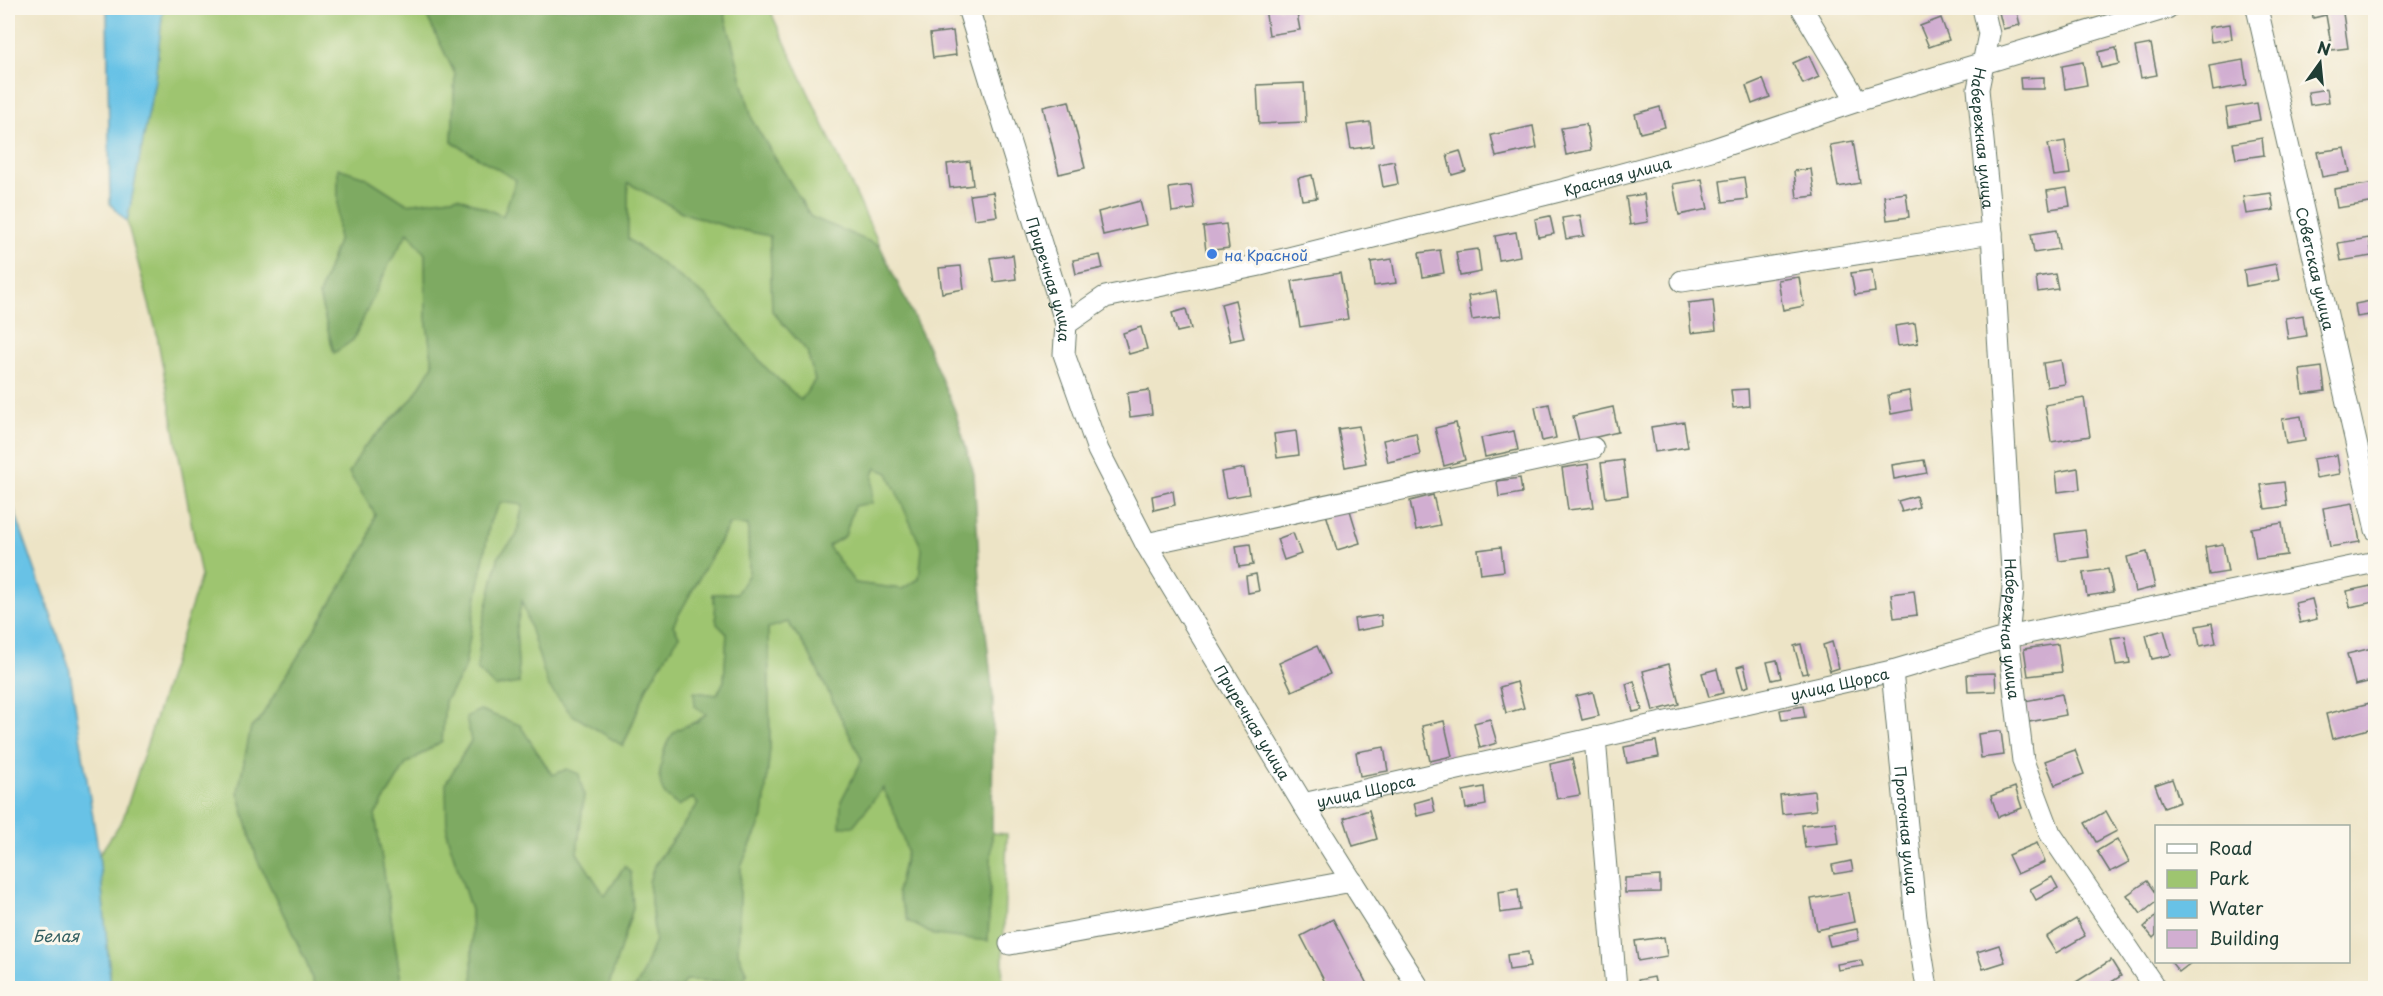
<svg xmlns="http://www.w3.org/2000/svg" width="2383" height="996" viewBox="0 0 2383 996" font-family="'Playpen Sans',sans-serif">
	<rect width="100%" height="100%" fill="#fbf7ec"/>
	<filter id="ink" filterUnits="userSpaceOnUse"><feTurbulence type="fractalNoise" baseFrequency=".0167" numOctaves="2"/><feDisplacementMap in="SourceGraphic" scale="12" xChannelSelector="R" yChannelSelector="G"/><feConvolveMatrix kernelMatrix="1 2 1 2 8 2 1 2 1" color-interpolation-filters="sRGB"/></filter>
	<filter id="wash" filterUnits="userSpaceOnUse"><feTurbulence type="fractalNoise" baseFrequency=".008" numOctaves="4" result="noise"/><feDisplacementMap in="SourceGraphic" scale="24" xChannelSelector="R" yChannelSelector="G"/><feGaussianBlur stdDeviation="1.35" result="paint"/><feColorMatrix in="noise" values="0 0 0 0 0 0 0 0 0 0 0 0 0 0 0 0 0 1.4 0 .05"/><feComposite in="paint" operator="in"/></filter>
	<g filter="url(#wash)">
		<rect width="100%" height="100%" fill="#ede4c6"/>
		<g fill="#9ec570" stroke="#5e8152" stroke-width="1.5">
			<path d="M163,8H423L455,74L452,142L517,180L503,216L458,197L407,204L365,177L338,169V241L319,295L334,353L353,340L388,266L408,231L425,254L426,317L433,365L412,399L364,447L375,514L367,544L258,722L251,727L238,792L257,859L306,961L315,988H111L99,855L123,819L201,576L156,330L127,222L155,80Z"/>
			<path d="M723,8H770L774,19L880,246L811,217L753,122Z"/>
			<path d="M628,182L684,213L728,227L770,236L772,311L807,351L815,380L801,400L765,367L708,298L628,239Z"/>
			<path d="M877,467L888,473L923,549L919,579L902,589L855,583L828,546L845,536L854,505L872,502L873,475Z"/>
			<path d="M501,502L523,504L516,537L499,555L482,627L519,683L516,628L522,599L533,634L624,745L648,685L679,636L673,625L730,524L748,525L749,574L737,593L713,594L717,624L727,634L724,681L717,695L694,692L706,714C697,724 688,723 678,730C664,738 662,763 659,778L686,800L693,798L698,804L654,865L649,882L655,940L641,978L635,988H608L633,908L624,866L605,897L577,853L584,795L552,775L539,754L471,741L460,758L447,835L471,910L473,988H402L375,815L406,764L442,741L445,701L464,670L490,521Z"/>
			<path d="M788,622L809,653L862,760L841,801L866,810L882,788L896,816L907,851L897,892L988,941L992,833L1007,834L1002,988H680L686,980L721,981L739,985L747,974L738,953L741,866L763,817L770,748L768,627Z"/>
		</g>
		<g fill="#7eaa62" stroke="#4e744b" stroke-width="1.5" fill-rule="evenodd">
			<path d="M423,8H723L753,122L811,217L880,246L927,345L955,411L974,474L980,578L993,696L992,833L988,941L934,935L908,921L897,892L907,851L896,816L883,788L853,826L840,827L841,801L862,760L809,653L788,622L768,628L770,748L763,817L741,866L738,953L747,974L739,985L721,981L686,980L680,988H635L641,978L655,940L649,882L655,865L698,804L693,798L678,806C674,802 667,798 664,793C655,779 663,740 677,730C688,723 696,726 706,714L695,706L694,692L717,695L724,681L727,634L717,624L713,594L737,593L749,574L748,525L729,524L673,625L679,636L648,685L623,746L571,714L548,686L522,601L516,628L519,683L495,687L477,669L482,627L499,555L516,537L523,505L501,502L490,521L464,670L445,701L442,741L406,764L375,815L402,988H315L306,961L257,859L238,792L251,727L258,722L367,544L375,514L349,473L364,447L412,399L433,365L426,317L425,254L408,232L388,266L353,340L334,353L319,295L338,241V168L365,177L407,204L458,197L503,216L516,180L452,142L455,74ZM628,183L684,213L728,227L770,236L772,311L807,351L815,380L801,400L765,367L708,298L628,239ZM876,468L888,473L922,549L919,579L902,589L855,583L828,546L845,536L854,506L872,503L873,475Z"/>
			<path d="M480,710L520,725L552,775L567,769L579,774L584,795L577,853L605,896L625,866L631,873L633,908L608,988H473L471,910L447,835L446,783L471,741L466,717Z"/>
		</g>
		<g fill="#68c2e6" stroke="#44808d" stroke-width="1.5">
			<path d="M107,8H163L155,80L127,222L110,204Z"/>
			<path d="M8,492L69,667L99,855L111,988H8Z"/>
		</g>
		<g id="blocks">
			<g fill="#d1aed1">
				<path d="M1265,8H1296L1300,30L1269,35Z"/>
				<path d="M1998,8H2016L2020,25L2003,29Z"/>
				<path d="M2312,8H2352L2353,11L2343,13L2348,48L2332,50L2326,15L2313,18Z"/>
				<path d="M1941,18L1949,40L1929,47L1920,26Z"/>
				<path d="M2230,24L2232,39L2211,42L2209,27Z"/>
				<path d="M953,31L956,55L933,58L930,34Z"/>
				<path d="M2151,44L2157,75L2141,78L2135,47Z"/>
				<path d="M2116,48L2119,64L2101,68L2098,52Z"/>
				<path d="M1809,56L1819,77L1803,84L1793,63Z"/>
				<path d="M2243,60L2247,85L2213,91L2209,66Z"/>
				<path d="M2083,62L2087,85L2065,89L2062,66Z"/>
				<path d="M2044,77V89H2021L2020,78Z"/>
				<path d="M1763,79L1770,97L1752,104L1746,86Z"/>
				<path d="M1304,83L1306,122L1259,124L1257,85Z"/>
				<path d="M2327,89L2329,102L2310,105L2308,92Z"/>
				<path d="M1069,101L1085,168L1059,174L1043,107Z"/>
				<path d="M2257,103L2260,120L2229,126L2226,108Z"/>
				<path d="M1660,107L1665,127L1640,133L1635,114Z"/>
				<path d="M1370,122L1373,146L1351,149L1347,125Z"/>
				<path d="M1586,124L1591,150L1566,155L1561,128Z"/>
				<path d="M1533,126L1537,148L1496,157L1491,135Z"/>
				<path d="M2262,138L2264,155L2236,159L2233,143Z"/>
				<path d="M1853,141L1860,183L1838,187L1830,145Z"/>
				<path d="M2065,141L2070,174L2054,176L2048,144Z"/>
				<path d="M2345,148L2350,172L2322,177L2317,152Z"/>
				<path d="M1460,151L1466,171L1452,175L1447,155Z"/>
				<path d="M970,161L973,185L950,188L947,164Z"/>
				<path d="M1394,161L1398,184L1383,187L1379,164Z"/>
				<path d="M1811,169L1815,196L1797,198L1794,171Z"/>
				<path d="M1312,175L1317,198L1302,200L1298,178Z"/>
				<path d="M1744,177L1747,199L1723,202L1720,181Z"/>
				<path d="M1702,179L1708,209L1679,215L1673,184Z"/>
				<path d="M2376,183V202L2337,208L2334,189Z"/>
				<path d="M1191,185L1195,209L1172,212L1169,188Z"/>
				<path d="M2067,188L2070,206L2050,209L2047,191Z"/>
				<path d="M993,192L997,216L974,219L970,195Z"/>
				<path d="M1906,193L1909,217L1887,220L1884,196Z"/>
				<path d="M2271,193L2274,210L2246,214L2243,197Z"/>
				<path d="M1644,194L1648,222L1630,225L1626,197Z"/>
				<path d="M1140,201L1146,225L1103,235L1098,212Z"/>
				<path d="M1580,215L1584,236L1566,239L1562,218Z"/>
				<path d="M1550,216L1554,234L1538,237L1535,219Z"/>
				<path d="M1226,224L1229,248L1206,251L1203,227Z"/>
				<path d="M2056,230L2059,249L2034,253L2031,234Z"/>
				<path d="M1516,232L1520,256L1499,260L1495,236Z"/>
				<path d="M2369,238L2372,256L2341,261L2338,243Z"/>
				<path d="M1478,249L1481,272L1460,276L1456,252Z"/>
				<path d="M1440,250L1444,273L1423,277L1419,253Z"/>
				<path d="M1013,255L1016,279L994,282L990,258Z"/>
				<path d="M1100,255L1103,268L1076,274L1073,260Z"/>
				<path d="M1392,259L1396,283L1374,286L1371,262Z"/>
				<path d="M2276,264L2279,280L2246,286L2244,270Z"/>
				<path d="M961,266L964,289L942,293L939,268Z"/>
				<path d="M1872,270L1875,292L1855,295L1851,273Z"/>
				<path d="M1340,273L1348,319L1300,327L1292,281Z"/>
				<path d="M2055,274L2058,289L2038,292L2036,277Z"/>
				<path d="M1799,277L1804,306L1783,310L1778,280Z"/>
				<path d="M1496,291L1500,316L1472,320L1468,296Z"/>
				<path d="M1235,300L1244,338L1230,341L1221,304Z"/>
				<path d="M1713,300L1716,330L1691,333L1688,303Z"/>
				<path d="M2376,300V314L2357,317L2355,304Z"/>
				<path d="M1186,309L1191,329L1177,332L1172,313Z"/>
				<path d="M2303,315L2306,336L2288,339L2285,318Z"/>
				<path d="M1915,323L1918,343L1898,346L1895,326Z"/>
				<path d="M1141,327L1147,349L1129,354L1123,333Z"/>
				<path d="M2061,360L2065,384L2047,387L2043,363Z"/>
				<path d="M2322,367L2325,391L2303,394L2300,370Z"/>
				<path d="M1748,389L1749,406L1733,408L1731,390Z"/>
				<path d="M1149,390L1152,414L1130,417L1127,393Z"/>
				<path d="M1909,391L1912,410L1891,414L1888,395Z"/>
				<path d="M2084,398L2090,436L2051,442L2045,405Z"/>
				<path d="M1549,404L1556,438L1542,441L1535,407Z"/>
				<path d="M1613,407L1618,432L1579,441L1573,416Z"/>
				<path d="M2301,416L2305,441L2286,444L2282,419Z"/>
				<path d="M1684,422L1688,447L1655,452L1651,427Z"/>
				<path d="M1456,423L1465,460L1444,466L1435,428Z"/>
				<path d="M1359,426L1366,463L1345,467L1338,429Z"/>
				<path d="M1296,431L1299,455L1277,458L1274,434Z"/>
				<path d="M1514,431L1518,450L1485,457L1481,438Z"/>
				<path d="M1416,433L1420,455L1388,462L1383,440Z"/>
				<path d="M2337,455L2340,474L2316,478L2313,459Z"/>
				<path d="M1623,460L1628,495L1606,498L1601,463Z"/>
				<path d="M1924,460L1927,473L1894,479L1892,465Z"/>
				<path d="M1588,464L1594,507L1568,510L1562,468Z"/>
				<path d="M1244,468L1249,494L1226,498L1221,472Z"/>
				<path d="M2078,468L2080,489L2058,492L2056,472Z"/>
				<path d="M1520,478L1522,493L1499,497L1497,481Z"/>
				<path d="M2284,482L2287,506L2265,509L2261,485Z"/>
				<path d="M1173,491L1175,505L1154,510L1152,496Z"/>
				<path d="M1433,495L1440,525L1416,530L1410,501Z"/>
				<path d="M1916,496L1919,507L1902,512L1898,501Z"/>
				<path d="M2353,503L2360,542L2330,547L2323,508Z"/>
				<path d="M1349,507L1360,543L1337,550L1326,514Z"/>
				<path d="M2282,523L2287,555L2256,559L2251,528Z"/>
				<path d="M2085,530L2089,557L2059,561L2055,534Z"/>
				<path d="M1293,533L1301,554L1284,560L1277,539Z"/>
				<path d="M1250,544L1253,565L1239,567L1236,546Z"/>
				<path d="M2223,544L2228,572L2209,575L2205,547Z"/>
				<path d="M1501,547L1504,571L1481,574L1478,550Z"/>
				<path d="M2147,552L2155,587L2135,592L2127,557Z"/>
				<path d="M2108,569L2113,592L2087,596L2083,573Z"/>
				<path d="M1256,574L1259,591L1248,593L1246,576Z"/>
				<path d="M2371,586L2374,602L2350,607L2347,591Z"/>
				<path d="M1914,591L1917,615L1894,618L1891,594Z"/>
				<path d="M2312,599L2317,619L2300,623L2295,603Z"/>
				<path d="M1381,615L1382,626L1356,631L1354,619Z"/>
				<path d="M2212,623L2216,643L2200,646L2196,626Z"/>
				<path d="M2164,630L2171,655L2152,659L2146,635Z"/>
				<path d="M2125,636L2130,663L2116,665L2111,638Z"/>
				<path d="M1832,642L1839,668L1830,671L1823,645Z"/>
				<path d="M1801,644L1808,673L1802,674L1794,646Z"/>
				<path d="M2058,644L2062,672L2028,676L2024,649Z"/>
				<path d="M1317,646L1330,674L1292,691L1279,663Z"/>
				<path d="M2376,647V680L2355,685L2347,654Z"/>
				<path d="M1777,660L1781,678L1772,680L1767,662Z"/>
				<path d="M1669,664L1679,704L1653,711L1643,671Z"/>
				<path d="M1744,665L1749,686L1743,688L1737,667Z"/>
				<path d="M1717,669L1723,693L1709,697L1702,673Z"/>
				<path d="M1995,673L1996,691L1968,692L1967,674Z"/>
				<path d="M1634,681L1642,710L1633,712L1626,684Z"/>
				<path d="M1517,682L1524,708L1506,713L1500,687Z"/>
				<path d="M1593,692L1599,716L1582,720L1576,696Z"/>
				<path d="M2062,694L2066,715L2029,722L2025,701Z"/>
				<path d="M2370,703L2376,727L2332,739L2326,714Z"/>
				<path d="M1803,706L1805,717L1782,720L1780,710Z"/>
				<path d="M1490,719L1497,743L1480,748L1474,723Z"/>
				<path d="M1444,721L1452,756L1430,761L1422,726Z"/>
				<path d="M2001,731L2004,755L1981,758L1978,734Z"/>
				<path d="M1656,741L1659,757L1627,763L1624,747Z"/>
				<path d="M1384,747L1388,771L1360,776L1356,752Z"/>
				<path d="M2075,750L2084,774L2055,785L2045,761Z"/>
				<path d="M1572,759L1580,795L1557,799L1550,764Z"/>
				<path d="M2172,779L2180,802L2164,808L2155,785Z"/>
				<path d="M1484,787L1486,805L1466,809L1463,791Z"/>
				<path d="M2015,787L2022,808L1998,817L1991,796Z"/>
				<path d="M1814,791L1816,810L1782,814L1780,795Z"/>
				<path d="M1432,798L1435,812L1417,816L1414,803Z"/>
				<path d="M1369,810L1377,839L1353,846L1344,818Z"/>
				<path d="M2106,811L2117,831L2096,842L2085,823Z"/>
				<path d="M1836,822L1839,844L1805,848L1802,825Z"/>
				<path d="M2117,839L2129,862L2110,872L2097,851Z"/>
				<path d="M2037,843L2045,862L2017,874L2008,855Z"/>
				<path d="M1851,861L1853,871L1834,874L1832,865Z"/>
				<path d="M1660,876V892L1625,893V878Z"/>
				<path d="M2052,877L2058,888L2036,900L2030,889Z"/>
				<path d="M2147,881L2156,894V902L2141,914L2127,895Z"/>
				<path d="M1518,889L1520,910L1500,913L1498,892Z"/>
				<path d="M1848,892L1854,922L1817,930L1811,899Z"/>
				<path d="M2156,916V935L2153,938L2144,927Z"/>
				<path d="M1333,919L1369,988H1328L1301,936Z"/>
				<path d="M2076,919L2085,936L2056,953L2046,937Z"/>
				<path d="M1857,929L1859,940L1830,946L1827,935Z"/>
				<path d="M1664,937L1667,956L1638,961L1635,941Z"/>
				<path d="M1999,945L2005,962L1983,969L1977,952Z"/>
				<path d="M1528,952L1530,967L1509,970L1507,955Z"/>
				<path d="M1861,960L1863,966L1838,970L1837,964Z"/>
				<path d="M2111,960L2121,976L2102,988H2080L2076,982Z"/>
				<path d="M2171,962H2192L2179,972Z"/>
				<path d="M1654,977L1656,986L1639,988L1638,980Z"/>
			</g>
		</g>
	</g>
	<g filter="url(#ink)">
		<use href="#blocks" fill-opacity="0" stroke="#677767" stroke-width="1.5"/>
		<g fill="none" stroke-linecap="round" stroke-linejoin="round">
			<defs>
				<g id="minor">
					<path id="s1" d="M968,8L1066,324L1064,354L1098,450L1146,544L1303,804L1419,988"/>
					<path d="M1802,8L1857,101"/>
					<path id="s2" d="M1983,8L1989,34L1978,89L1992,233L2013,588L2008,637L2023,761L2050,833L2155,988"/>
					<path id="s3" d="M2257,8L2376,530"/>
					<path d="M1682,281L1992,233"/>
					<path id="s4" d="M1066,324L1105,297L1260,265L1559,191L1711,150L1857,101L2167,8"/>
					<path d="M1146,544L1593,448"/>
					<path id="s5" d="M1892,671L1916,919L1927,988"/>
					<path d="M1595,738L1616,988"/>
					<path id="s6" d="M1303,804L1892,671L2008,637L2376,562"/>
					<path d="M1010,944L1352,881"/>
				</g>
			</defs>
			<use href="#minor" stroke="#677767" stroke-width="23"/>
			<use href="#minor" stroke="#fff" stroke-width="21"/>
		</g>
	</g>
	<circle fill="#3f7fe0" stroke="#fbf7ec" stroke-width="2" cx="1212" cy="254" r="6"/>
	<g text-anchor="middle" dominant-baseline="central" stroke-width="6" stroke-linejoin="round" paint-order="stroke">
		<g font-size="15" fill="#1f3d34" stroke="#fbf7ec">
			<text stroke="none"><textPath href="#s2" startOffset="132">Набережная улица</textPath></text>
			<text stroke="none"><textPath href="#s4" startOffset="574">Красная улица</textPath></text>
			<text stroke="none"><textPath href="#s3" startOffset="267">Советская улица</textPath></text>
			<text stroke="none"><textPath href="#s1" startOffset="284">Приречная улица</textPath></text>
			<text stroke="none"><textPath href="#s2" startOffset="624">Набережная улица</textPath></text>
			<text stroke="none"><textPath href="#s6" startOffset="550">улица Щорса</textPath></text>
			<text stroke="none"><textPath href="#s1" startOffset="776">Приречная улица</textPath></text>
			<text stroke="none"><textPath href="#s6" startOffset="64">улица Щорса</textPath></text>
			<text stroke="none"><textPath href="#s5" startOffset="160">Проточная улица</textPath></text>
		</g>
		<g font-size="15" fill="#366cbe" stroke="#fbf7ec" text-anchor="start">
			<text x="1224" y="254">на Красной</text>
		</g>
		<g font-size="16" font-style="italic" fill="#315e60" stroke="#fbf7ec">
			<text x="56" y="935">Белая</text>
		</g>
	</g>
	<rect width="2383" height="996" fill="none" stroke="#fbf7ec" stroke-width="30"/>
	<rect x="2155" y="825" width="195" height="138" fill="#fbf7ec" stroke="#a3ada2" stroke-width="1.5"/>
	<rect x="2167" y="844" width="30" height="9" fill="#ffffff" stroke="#a3ada2" stroke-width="1.5"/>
	<text x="2209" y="855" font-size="18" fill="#1f3d34">Road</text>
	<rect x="2167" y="870" width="30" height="18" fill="#9ec570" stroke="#a3ada2" stroke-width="1.5"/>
	<text x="2209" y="885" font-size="18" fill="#1f3d34">Park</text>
	<rect x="2167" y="900" width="30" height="18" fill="#68c2e6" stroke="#a3ada2" stroke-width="1.5"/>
	<text x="2209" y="915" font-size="18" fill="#1f3d34">Water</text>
	<rect x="2167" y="930" width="30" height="18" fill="#d1aed1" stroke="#a3ada2" stroke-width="1.5"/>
	<text x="2209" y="945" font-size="18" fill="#1f3d34">Building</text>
	<g transform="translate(2320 63) rotate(15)" stroke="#fbf7ec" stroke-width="4.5" paint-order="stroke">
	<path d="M0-4.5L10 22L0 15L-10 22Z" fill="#1f3d34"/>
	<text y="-9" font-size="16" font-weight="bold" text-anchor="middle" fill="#1f3d34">N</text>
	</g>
</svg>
